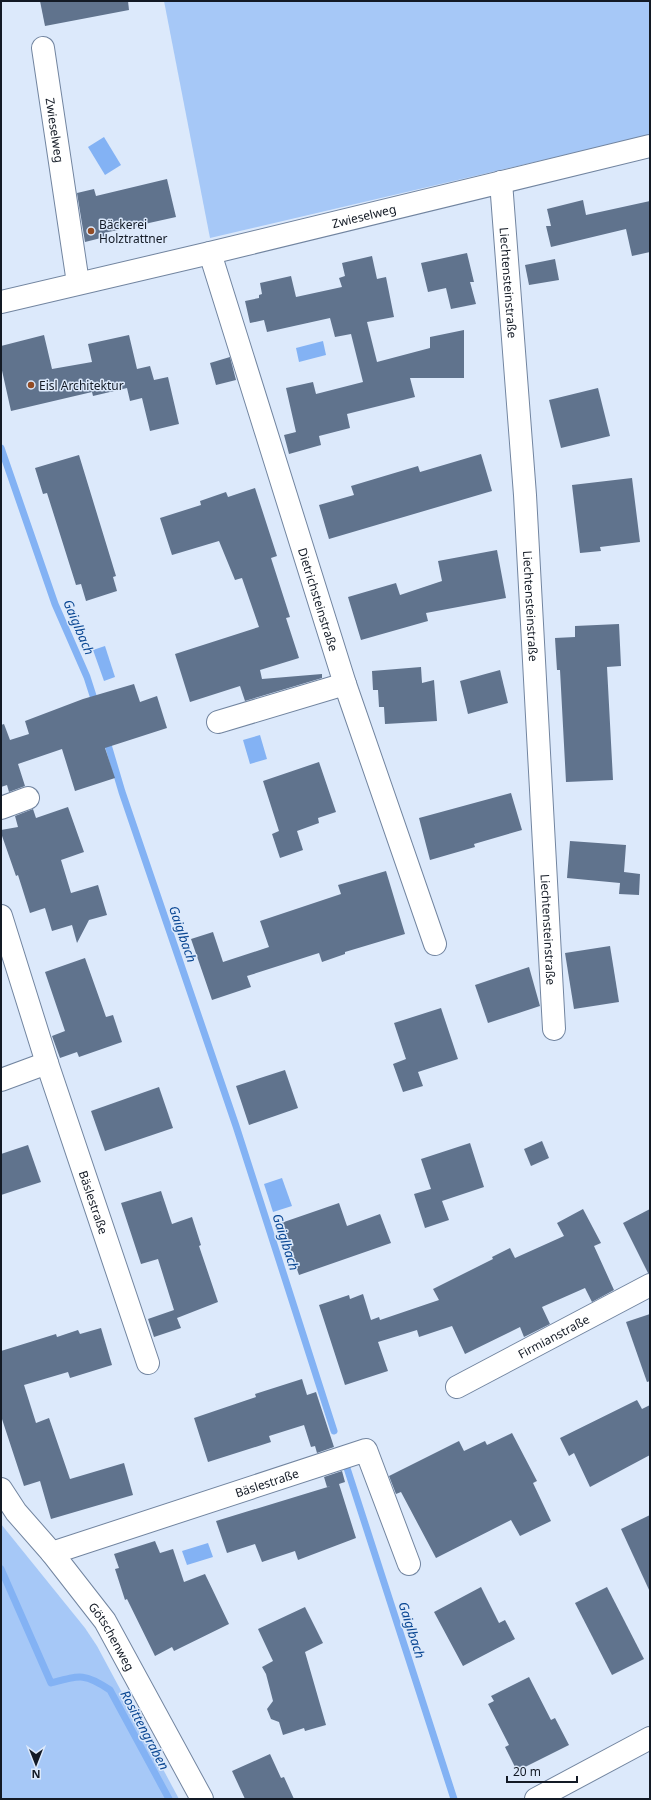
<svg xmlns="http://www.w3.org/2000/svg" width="651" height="1800" viewBox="0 0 651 1800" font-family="'Noto Sans',sans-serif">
	<rect width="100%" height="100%" fill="#dce9fb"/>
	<g fill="#a6c8f7">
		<path d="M164,1H650V135L210,238Z"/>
		<path d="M1,1524L85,1628L97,1646L179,1799H1Z"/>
	</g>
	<g fill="#83b2f4">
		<path d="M104,137L121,165L105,175L88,147Z"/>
		<path d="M323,341L326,355L299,362L296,348Z"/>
		<path d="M105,646L115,677L104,681L93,650Z"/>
		<path d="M260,735L267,759L250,764L243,740Z"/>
		<path d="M282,1178L292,1206L273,1212L264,1184Z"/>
		<path d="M208,1543L213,1557L187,1565L182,1551Z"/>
	</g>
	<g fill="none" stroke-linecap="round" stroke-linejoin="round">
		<g stroke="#83b2f4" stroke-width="7">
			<path d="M1,448L55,604L87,677L96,705"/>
			<path d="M106,738L122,792L236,1126L334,1431"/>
			<path d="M347,1468L454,1799"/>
			<path d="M1,1569L51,1683C80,1675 85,1673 110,1690L169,1799"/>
		</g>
	</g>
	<g fill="#60738d">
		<path d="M40,1H128L129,10L45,26Z"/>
		<path d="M167,179L176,217L104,233L105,237L85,242L77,193L94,189L96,196Z"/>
		<path d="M583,200L586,215L650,201V252L632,256L626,229L551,247L546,226H551L547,209Z"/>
		<path d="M467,253L474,282H470L476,304L451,309L446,288L428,292L421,263Z"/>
		<path d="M372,256L377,279L386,277L394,317L367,322L377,362L430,348V337L464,330V378H410L415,397L347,414L350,428L319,436L321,445L289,454L284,435L296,432L286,388L313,382L316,394L363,382L351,334L335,337L330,318L267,332L264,320L250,323L245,301L259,298V295L262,294L260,283L291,276L296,297L342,287L339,278L345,276L342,263Z"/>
		<path d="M555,259L559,280L529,285L525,265Z"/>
		<path d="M44,335L52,369L92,362L88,344L129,335L137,369L150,366L154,380L168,377L179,424L150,431L142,398L130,401L127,388L93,396L92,392L11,411L1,366V346Z"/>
		<path d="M230,357L236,380L216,385L210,363Z"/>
		<path d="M598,388L610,436L561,448L549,400Z"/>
		<path d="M481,454L492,491L329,539L319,505L354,495L351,486L418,466L420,472Z"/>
		<path d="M79,455L116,576L113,577L117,591L86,601L81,584L76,585L47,493L43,494L35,468Z"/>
		<path d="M632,478L640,542L600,547L601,551L580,553L572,485Z"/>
		<path d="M255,488L277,556L271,558L290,617L286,618L299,658L260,670L262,679L322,674V678L245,701L240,686L190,702L175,654L259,627L242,578L235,580L219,541L172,555L160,518L201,505L200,501L226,492L228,497Z"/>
		<path d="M497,550L506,598L426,613L428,621L361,640L348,597L396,583L400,595L442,581L438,561Z"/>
		<path d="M619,624L621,666L607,667L613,780L566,782L560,670H557L555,638L575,637V626Z"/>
		<path d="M421,667L422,683L434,680L437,721L385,724L384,707H379L378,690H373L372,671Z"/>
		<path d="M500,670L508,703L468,714L460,681Z"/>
		<path d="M134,684L140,702L157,696L167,728L105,748L115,778L75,791L62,749L18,764L25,786L9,792L7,785L1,787V725L4,724L10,740L29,734L25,721L83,699Z"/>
		<path d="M319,762L336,812L318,818L319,823L297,831L303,850L280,858L272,834L279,831L263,781Z"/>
		<path d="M511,793L522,830L474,844L475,847L430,860L419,818Z"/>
		<path d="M68,807L84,852L61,860L71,893L98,885L107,915L89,920L77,943L72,925L52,931L45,908L30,913L18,875L16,876L1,833V830L18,827L15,816L33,809L36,818Z"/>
		<path d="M570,841L626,845L624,872L640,874L639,895L619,894L620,883L567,878Z"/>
		<path d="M386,871L405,934L345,952V954L322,962L319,953L247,976L251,987L212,1000L191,939L213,932L223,962L269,947L260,921L341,894L338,885Z"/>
		<path d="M610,946L619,1002L574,1009L565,953Z"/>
		<path d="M85,958L106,1017L113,1015L122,1042L79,1057L77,1052L60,1058L52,1036L65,1031L45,972Z"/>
		<path d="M529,967L540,1006L488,1023L475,985Z"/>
		<path d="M441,1008L458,1059L418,1072L423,1086L403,1092L393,1064L406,1059L394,1023Z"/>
		<path d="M285,1070L298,1108L249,1125L236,1086Z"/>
		<path d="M159,1087L173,1128L105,1151L91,1111Z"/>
		<path d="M542,1141L549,1158L531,1166L524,1149Z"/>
		<path d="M470,1143L484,1187L442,1201L449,1220L425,1228L414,1194L431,1189L421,1159Z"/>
		<path d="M28,1145L41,1182L1,1195V1154Z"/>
		<path d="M161,1191L172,1224L192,1217L201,1245L199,1246L218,1302L177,1318L181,1328L154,1337L148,1319L174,1310L158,1259L141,1264L121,1203Z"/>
		<path d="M339,1203L347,1226L380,1214L391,1243L299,1275L281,1223Z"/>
		<path d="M583,1209L601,1243L594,1246L614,1290L592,1302L585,1288L542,1307L550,1324L524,1337L520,1327L465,1354L452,1326L419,1337L417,1330L378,1342L388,1371L345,1385L319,1305L349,1295L350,1299L363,1294L371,1320L379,1317L380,1320L439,1300L433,1289L493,1259L492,1257L510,1248L515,1258L564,1236L557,1223Z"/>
		<path d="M650,1209V1273H648L623,1223Z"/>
		<path d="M650,1314V1381L647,1382L626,1322Z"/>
		<path d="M101,1328L112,1365L70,1378L68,1372L24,1385L36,1423L49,1418L70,1479L124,1463L133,1495L51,1519L40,1481L24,1486L1,1416V1351L56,1334L57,1337L78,1330L80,1334Z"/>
		<path d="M302,1379L307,1395L316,1392L334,1447L317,1453L315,1446L311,1447L304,1425L269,1436L271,1442L208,1462L194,1418L256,1397L255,1394Z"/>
		<path d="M637,1400L642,1409L650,1405V1455L590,1487L574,1453L569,1456L560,1438Z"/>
		<path d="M512,1433L537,1481L533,1483L551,1521L520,1536L511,1520L436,1558L401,1492L396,1494L389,1476L459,1441L464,1451L485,1441L487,1445Z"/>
		<path d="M342,1471L345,1482L339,1484L356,1538L298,1560L295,1551L262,1562L255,1544L227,1553L216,1521L331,1486L327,1487L324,1477Z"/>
		<path d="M650,1515V1592L621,1529Z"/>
		<path d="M155,1541L160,1553L173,1549L184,1582L205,1574L229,1624L174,1651L172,1647L155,1656L127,1599L125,1600L115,1569L119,1568L114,1554Z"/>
		<path d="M481,1587L499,1623L505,1620L515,1639L463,1666L434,1612Z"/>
		<path d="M607,1587L644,1659L612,1675L575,1603Z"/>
		<path d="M305,1607L323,1643L305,1652L326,1725L305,1731L304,1728L283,1735L279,1722L271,1719L267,1709L273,1701L266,1674L262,1667L273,1661L258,1629Z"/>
		<path d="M529,1677L551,1720L555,1718L569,1745L517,1771L505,1747L509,1745L488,1704L494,1701L491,1696Z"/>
		<path d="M270,1754L281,1778L284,1777L294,1799H245L232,1771Z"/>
	</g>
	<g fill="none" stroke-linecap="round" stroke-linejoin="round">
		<defs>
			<g id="minor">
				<path id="s1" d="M43,48L78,283"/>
				<path id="s2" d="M501,182L525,495L554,1029"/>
				<path id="s3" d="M210,253L345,684L435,944"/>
				<path id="s4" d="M1,302L210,253L650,146"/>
				<path d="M218,722L345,684"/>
				<path d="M1,808L28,798"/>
				<path id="s5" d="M1,916L47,1063L148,1363"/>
				<path d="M1,1080L47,1063"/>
				<path id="s6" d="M457,1387L650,1285"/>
				<path id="s7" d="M1,1489L16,1512L52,1553L105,1621L202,1799"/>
				<path id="s8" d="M52,1553L366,1450L409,1564"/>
				<path d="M536,1799L650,1738"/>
			</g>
		</defs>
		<use href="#minor" stroke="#7285a0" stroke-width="24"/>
		<use href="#minor" stroke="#fff" stroke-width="22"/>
	</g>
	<g fill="#924c25" stroke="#dce9fb" stroke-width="1.5">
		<circle cx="91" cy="231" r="4"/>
		<circle cx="31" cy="385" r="4"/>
	</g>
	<g text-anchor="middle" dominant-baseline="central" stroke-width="3" stroke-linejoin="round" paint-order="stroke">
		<g font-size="12" fill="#131a25" stroke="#dce9fb">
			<text stroke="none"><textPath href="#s1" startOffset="83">Zwieselweg</textPath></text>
			<text stroke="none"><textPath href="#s4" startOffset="373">Zwieselweg</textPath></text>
			<text stroke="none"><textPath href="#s2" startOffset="101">Liechtensteinstraße</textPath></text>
			<text stroke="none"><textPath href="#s3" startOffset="363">Dietrichsteinstraße</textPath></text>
			<text stroke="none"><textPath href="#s2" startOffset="425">Liechtensteinstraße</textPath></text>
			<text stroke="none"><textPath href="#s2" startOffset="749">Liechtensteinstraße</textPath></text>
			<text stroke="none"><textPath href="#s5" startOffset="301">Bäslestraße</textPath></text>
			<text stroke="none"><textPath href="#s6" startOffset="109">Firmianstraße</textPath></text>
			<text stroke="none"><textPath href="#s8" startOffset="226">Bäslestraße</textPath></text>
			<text stroke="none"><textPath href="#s7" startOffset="185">Götschenweg</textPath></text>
		</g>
		<g font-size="12" fill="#131a25" stroke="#dce9fb" text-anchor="start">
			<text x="99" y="224">Bäckerei<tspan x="99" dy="14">Holztrattner</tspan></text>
			<text x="39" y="385">Eisl Architektur</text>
		</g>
		<g font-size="13" font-style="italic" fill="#0a4793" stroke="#dce9fb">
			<text transform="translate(79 627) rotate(67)">Gaiglbach</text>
			<text transform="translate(183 934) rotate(71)">Gaiglbach</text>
			<text transform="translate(286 1242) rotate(72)">Gaiglbach</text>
			<text transform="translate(412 1630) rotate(72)">Gaiglbach</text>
			<text transform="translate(145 1730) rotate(62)">Rosittengraben</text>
		</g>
	</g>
	<rect width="651" height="1800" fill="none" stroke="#131a25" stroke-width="4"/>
	<g transform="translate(36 1764) rotate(180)" stroke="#dce9fb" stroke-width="3" paint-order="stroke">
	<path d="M0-3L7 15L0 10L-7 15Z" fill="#131a25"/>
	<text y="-6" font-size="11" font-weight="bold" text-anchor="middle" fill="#131a25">N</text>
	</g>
	<path d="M507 1776v6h70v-6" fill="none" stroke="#131a25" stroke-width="2"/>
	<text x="513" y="1776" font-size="12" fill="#131a25" stroke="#dce9fb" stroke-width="3" paint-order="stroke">20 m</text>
</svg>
